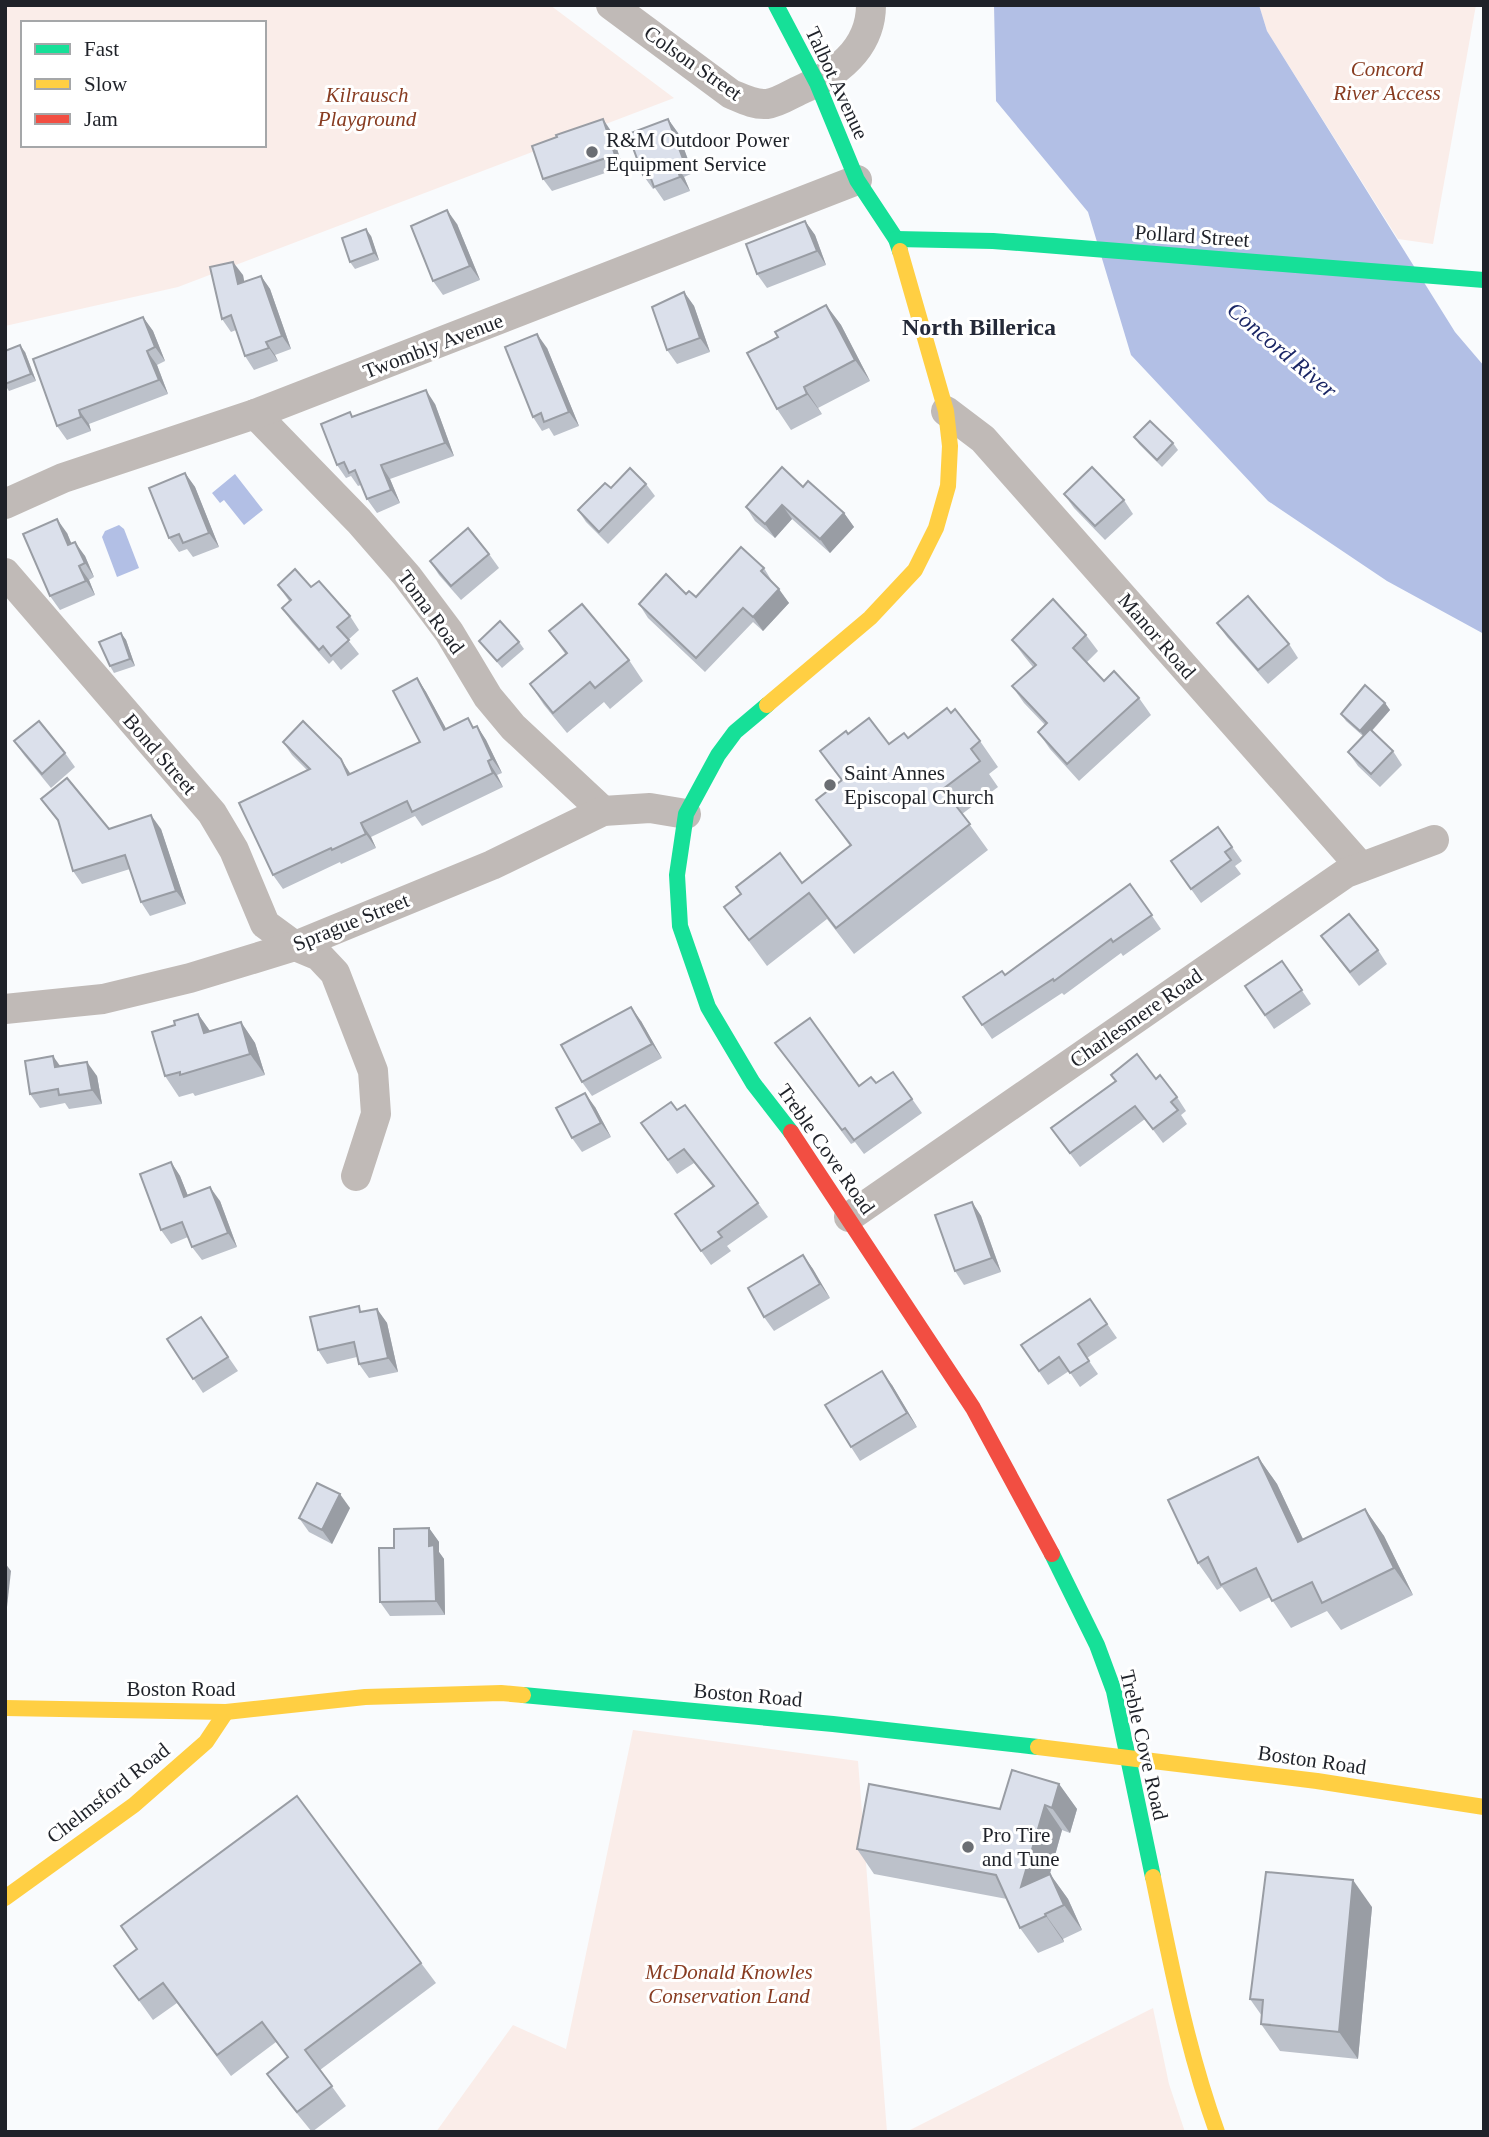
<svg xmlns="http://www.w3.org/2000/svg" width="1489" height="2137" viewBox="0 0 1489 2137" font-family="Georgia,serif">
	<rect width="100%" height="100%" fill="#f9fbfd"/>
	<g fill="#faede9" fill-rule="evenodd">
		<path d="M5,5H550L674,98L178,287L5,326ZM23,23H264V145H23Z"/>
		<path d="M1259,5H1476L1433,244L1398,239L1267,31Z"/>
		<path d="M633,1730L858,1761L887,2132H436L513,2025L566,2049Z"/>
		<path d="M1153,2008L1169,2084L1185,2132H906Z"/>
	</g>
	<g fill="#b2bfe5">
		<path d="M994,5H1259L1267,31L1455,332L1484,366V634L1387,581L1268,501L1131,355L1088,212L996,101Z"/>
		<path d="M235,474L263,510L244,525L224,500L220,503L212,493Z"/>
		<path d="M119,525L124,529L139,568L117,577L102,537L105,531Z"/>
	</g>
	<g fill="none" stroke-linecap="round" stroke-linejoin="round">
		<g stroke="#c0bab7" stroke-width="30">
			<path d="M611,5L731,94C743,99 754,105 767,104C777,103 788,96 798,91C835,75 871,50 871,5"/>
			<path d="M946,411L983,439L1361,867"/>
			<path d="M255,414L359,521L407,576L449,632L488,697L513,727L603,811"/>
			<path d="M5,504L63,478L255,414L857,180"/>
			<path d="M5,573L212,813L234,850L265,924L295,946L319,956L335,973L373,1071L376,1114L356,1176"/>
			<path d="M5,1009L103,999L190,978L295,946L492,865L603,811L650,808L686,814"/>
			<path d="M849,1217L1346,873L1434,840"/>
		</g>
		<g stroke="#16e098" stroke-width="16">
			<path d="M776,5L817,83L857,180L896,239L900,251"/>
			<path d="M896,239L993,241L1484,280"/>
			<path d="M767,705L735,732L718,755L686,814L677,875L680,926L708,1007L753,1083L791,1132"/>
			<path d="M1052,1554L1097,1645L1114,1691L1153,1877"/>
			<path d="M523,1695L833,1724L1038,1747"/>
		</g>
		<g stroke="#ffcf43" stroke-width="16">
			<path d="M767,705L870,618L915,570L936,528L948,486L950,446L946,411L900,251"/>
			<path d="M5,1708L226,1712L365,1697L501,1693L523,1695"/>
			<path d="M1038,1747L1317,1781L1484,1807"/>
			<path d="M1153,1877C1171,1964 1187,2049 1217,2132"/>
			<path d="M5,1898L134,1805L206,1742L226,1712"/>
		</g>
		<path stroke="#f24e42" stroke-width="16" d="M791,1132L973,1408L1052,1554"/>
	</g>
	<g fill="#bcc1ca">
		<path d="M668,119L678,133L693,173L684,177L690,191L664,201L655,188L653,189L643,175Z"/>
		<path d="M611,131L623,167L552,191L543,179Z"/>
		<path d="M805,221L815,235L826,265L767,288L757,274Z"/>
		<path d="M457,224L480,280L443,295L433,281Z"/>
		<path d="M371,236L379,260L355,269L350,262Z"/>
		<path d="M243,275L244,282L261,276L270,289L291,349L275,355L278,361L254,370L245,356L236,330L231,332L222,319Z"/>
		<path d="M684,292L694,306L710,352L677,364L667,350Z"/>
		<path d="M826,305L841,325L870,381L818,408L822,414L791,430L777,409L778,337Z"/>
		<path d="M143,317L153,331L165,361L157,365L168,394L89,424L91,431L67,440L57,426Z"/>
		<path d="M547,348L579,426L554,436L549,428L542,431L533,417Z"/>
		<path d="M5,351L25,352L36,381L9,391L5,385Z"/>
		<path d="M435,404L454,456L390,479L400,503L377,513L367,499L361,485L358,486L351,476L346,478L337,465L350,412L353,417Z"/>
		<path d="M1134,437L1173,443L1178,450L1162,467L1139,444Z"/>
		<path d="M185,473L195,487L219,547L193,557L187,549L179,552L169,538Z"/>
		<path d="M646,484L655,496L608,544L586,522L578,510L611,488Z"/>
		<path d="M803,487L844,513L854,527L830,553L792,519L775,538L755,521L746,507Z"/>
		<path d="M1064,494L1124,500L1133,514L1105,540L1074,508Z"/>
		<path d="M67,533L71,543L85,556L94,577L89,580L95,595L60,610L50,596Z"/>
		<path d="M489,554L499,568L461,600L439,575L430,561Z"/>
		<path d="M764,568L773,583L789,603L763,631L753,622L705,672L648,618L639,604L686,594L696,597Z"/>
		<path d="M278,585L311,587L350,616L359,630L348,640L359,654L341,670L333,660L329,664L292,622L282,608L289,601Z"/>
		<path d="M1217,623L1289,644L1298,658L1268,684L1227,637Z"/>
		<path d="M549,631L629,660L643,681L610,709L604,702L567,733L544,705L530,684L566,655Z"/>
		<path d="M121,633L126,640L135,666L114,673L110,666Z"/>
		<path d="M1086,635L1098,651L1087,662L1104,681L1139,698L1151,715L1079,781L1050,749L1038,732L1045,725L1024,703L1012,686L1033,667L1024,656L1012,640Z"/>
		<path d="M479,641L519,642L524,649L502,668Z"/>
		<path d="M417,678L426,692L446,729L477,726L486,740L502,773L497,775L503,787L422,826L415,816L371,837L376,848L341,864L340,862L283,889L273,875L308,771L292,755L283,742L351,774L420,742Z"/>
		<path d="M1385,703L1390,710L1372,731L1393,751L1402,765L1380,787L1358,766L1348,752L1363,736L1346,721L1341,714Z"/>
		<path d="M951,713L980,741L998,767L989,774L998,787L962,814L988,850L854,954L827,919L767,966L724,907L741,894L802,883L850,846L816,800L841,780L820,751L848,734L889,744L908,738Z"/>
		<path d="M14,741L65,753L75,767L51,788L24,755Z"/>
		<path d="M41,799L109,829H161L186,904L150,916L141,902L130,869L82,884L73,871L59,823Z"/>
		<path d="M1218,827L1242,861L1235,866L1241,874L1201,903L1171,861Z"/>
		<path d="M1130,884L1161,929L1123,956L1121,953L1064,995L1062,993L992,1039L963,997L1005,975Z"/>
		<path d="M1321,936L1378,950L1387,964L1359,986Z"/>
		<path d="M1282,961L1311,1004L1274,1029L1245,986Z"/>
		<path d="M198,1014L210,1031L241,1022L255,1043L265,1075L195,1096L193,1093L179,1097L165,1076L175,1025Z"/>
		<path d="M641,1021L662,1058L592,1096L582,1082Z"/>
		<path d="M775,1043L859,1086L876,1083L893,1072L922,1113L864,1154L855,1142L851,1144Z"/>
		<path d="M60,1066L97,1076L102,1104L69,1109L65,1103L40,1108L30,1094Z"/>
		<path d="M1156,1079L1177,1097L1186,1111L1181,1115L1187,1124L1163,1143L1145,1119L1080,1167L1051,1128Z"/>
		<path d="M595,1107L611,1137L582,1152L572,1138Z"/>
		<path d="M677,1110L758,1203L768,1217L727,1246L731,1251L711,1265L675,1214L713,1187L694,1163L677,1174L641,1123Z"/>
		<path d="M171,1162L180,1176L188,1196L220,1201L237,1247L202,1260L192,1247L188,1237L171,1244L161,1230Z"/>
		<path d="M972,1202L981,1216L1001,1272L964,1285L955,1271Z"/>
		<path d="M803,1255L830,1298L774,1331L764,1317Z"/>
		<path d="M1090,1299L1117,1338L1087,1358L1098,1374L1080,1387L1069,1371L1048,1385L1021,1345Z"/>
		<path d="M377,1309L387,1323L398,1372L369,1378L359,1364L357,1357L327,1364L318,1350L363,1312Z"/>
		<path d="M201,1317L238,1371L203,1393L167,1339Z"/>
		<path d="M892,1385L917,1427L860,1461L851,1447Z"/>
		<path d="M1258,1457L1277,1484L1303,1539L1365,1509L1384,1536L1413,1595L1341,1630L1327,1611L1291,1628L1270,1597L1240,1612L1222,1587L1217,1590L1198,1563Z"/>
		<path d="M350,1508L332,1544L309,1532L299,1518Z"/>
		<path d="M429,1528L439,1542V1552L444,1559L445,1615L390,1616L380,1602L394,1548Z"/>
		<path d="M1059,1784L1077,1809L1070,1833L1062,1830L1050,1874L1068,1899L1082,1930L1063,1939L1064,1942L1038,1953L1020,1928L1007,1899L874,1874L857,1849L1000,1809Z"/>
		<path d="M1372,1907L1358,2059L1280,2051L1261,2024L1262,2016L1250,1999Z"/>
		<path d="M121,1926L421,1963L436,1983L320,2070L346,2106L312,2132L281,2094L267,2074L288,2057L276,2042L231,2076L177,2003L153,2020L114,1966L137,1949Z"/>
	</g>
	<g fill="#999da4">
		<path d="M603,119L611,131L623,167L615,155Z"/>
		<path d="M668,119L678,133L693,173L683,159Z"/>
		<path d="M675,163L684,177L690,191L680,177Z"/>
		<path d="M447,210L457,224L480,280L470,266Z"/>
		<path d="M805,221L815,235L826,265L817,251Z"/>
		<path d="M366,229L371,236L379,260L374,253Z"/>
		<path d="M233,262L243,275L247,297L238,284Z"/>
		<path d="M261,276L270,289L291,349L282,336Z"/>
		<path d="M684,292L694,306L710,352L700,338Z"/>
		<path d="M826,305L841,325L870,381L855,360Z"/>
		<path d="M143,317L153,331L165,361L155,347Z"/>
		<path d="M537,334L547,348L579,426L569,412Z"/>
		<path d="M266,342L275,355L278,361L269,348Z"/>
		<path d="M20,345L25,352L36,381L31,374Z"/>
		<path d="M147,351L157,365L168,394L159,380Z"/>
		<path d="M804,387L822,414L807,394Z"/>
		<path d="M426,390L435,404L454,456L445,443Z"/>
		<path d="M79,410L89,424L91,431L81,417Z"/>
		<path d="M381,465L390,479L400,503L391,490Z"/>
		<path d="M185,473L195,487L219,547L209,533Z"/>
		<path d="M782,505L792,519L775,538L765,524Z"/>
		<path d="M844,513L854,527L830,553L820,539Z"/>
		<path d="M57,519L67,533L78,559L68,545Z"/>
		<path d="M75,542L85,556L94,577L85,563Z"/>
		<path d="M79,566L89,580L95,595L86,581Z"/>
		<path d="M779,589L789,603L763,631L753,617Z"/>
		<path d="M121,633L126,640L135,666L130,659Z"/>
		<path d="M417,678L426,692L454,743L444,730Z"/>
		<path d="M1385,703L1390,710L1365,738L1360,731Z"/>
		<path d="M477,726L486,740L502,773L492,759Z"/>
		<path d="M341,759L350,773L358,789L348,775Z"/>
		<path d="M488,761L497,775L503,787L493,773Z"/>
		<path d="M151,815L161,829L186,904L176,891Z"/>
		<path d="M361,823L371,837L376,848L366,834Z"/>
		<path d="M631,1007L641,1021L662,1058L652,1044Z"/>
		<path d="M198,1014L212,1034L204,1033Z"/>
		<path d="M241,1022L255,1043L265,1075L250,1054Z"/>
		<path d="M53,1056L63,1070L55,1067Z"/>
		<path d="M87,1062L97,1076L102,1104L92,1090Z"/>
		<path d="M585,1093L595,1107L611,1137L601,1123Z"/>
		<path d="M171,1162L180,1176L194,1211L184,1197Z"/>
		<path d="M210,1187L220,1201L237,1247L228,1233Z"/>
		<path d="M972,1202L981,1216L1001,1272L992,1258Z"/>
		<path d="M803,1255L813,1269L830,1298L820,1284Z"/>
		<path d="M377,1309L387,1323L398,1372L388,1358Z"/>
		<path d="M882,1371L892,1385L917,1427L907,1413Z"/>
		<path d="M1258,1457L1277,1484L1317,1569L1298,1542Z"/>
		<path d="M340,1494L350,1508L332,1544L322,1530Z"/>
		<path d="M1365,1509L1384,1536L1413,1595L1394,1568Z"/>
		<path d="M429,1528L439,1542V1552L444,1559L445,1615L436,1601L429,1546Z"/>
		<path d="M5,1563L11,1571L7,1607L5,1605Z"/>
		<path d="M1059,1784L1077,1809L1070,1833L1052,1808Z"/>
		<path d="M1045,1805L1062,1830L1039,1912L1021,1887Z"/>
		<path d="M1050,1874L1068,1899L1082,1930L1064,1905Z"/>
		<path d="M1353,1880L1372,1907L1358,2059L1339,2032Z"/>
		<path d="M1045,1914L1063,1939L1064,1942L1046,1916Z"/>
	</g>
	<g fill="#dbe0eb" stroke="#999da4" stroke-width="2">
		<path d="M603,119L615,155L543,179L532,146L557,137L556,135Z"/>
		<path d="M668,119L683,159L675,163L680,177L654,187L649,173L643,175L628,134Z"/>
		<path d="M447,210L470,266L433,281L411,226Z"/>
		<path d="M805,221L817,251L757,274L746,244Z"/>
		<path d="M366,229L374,253L350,262L342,238Z"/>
		<path d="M233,262L238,284L261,276L282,336L266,342L269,348L245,356L231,315L222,319L210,267Z"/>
		<path d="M684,292L700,338L667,350L652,307Z"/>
		<path d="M826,305L855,360L804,387L807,394L777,409L747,353L778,337L775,332Z"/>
		<path d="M143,317L155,347L147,351L159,380L79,410L81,417L57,426L33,359Z"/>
		<path d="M537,334L569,412L544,422L541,413L533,417L505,347Z"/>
		<path d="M20,345L31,374L5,384V351Z"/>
		<path d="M426,390L445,443L381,465L391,490L367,499L355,470L349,473L344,462L337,465L321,424L350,412L352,417Z"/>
		<path d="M1150,421L1173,443L1157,460L1134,437Z"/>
		<path d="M782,467L803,487L808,481L844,513L820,539L782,505L765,524L746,507Z"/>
		<path d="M1092,467L1124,500L1095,526L1064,494Z"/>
		<path d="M630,468L646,484L599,532L578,510L605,483L611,488Z"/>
		<path d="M185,473L209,533L183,543L179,534L169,538L149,488Z"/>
		<path d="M57,519L68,545L75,542L85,563L79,566L86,581L50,596L23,534Z"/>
		<path d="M468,528L489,554L451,586L430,561Z"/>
		<path d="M741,547L764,568L761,571L779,589L753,617L743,608L696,658L639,604L666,574L686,594L689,591L696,597Z"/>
		<path d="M295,569L311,587L319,581L350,616L337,627L349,640L331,656L323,646L319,650L282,608L291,600L278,585Z"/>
		<path d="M1248,596L1289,644L1258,670L1217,623Z"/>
		<path d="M1053,599L1086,635L1073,648L1104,681L1114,671L1139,698L1067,764L1038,732L1047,723L1012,686L1036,665L1012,640Z"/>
		<path d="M582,604L629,660L595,688L590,682L553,713L530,684L567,653L549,631Z"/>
		<path d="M500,621L519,642L497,661L479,641Z"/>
		<path d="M121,633L130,659L110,666L99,642Z"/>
		<path d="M417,678L444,730L468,718L473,728L477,726L492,759L488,761L493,773L412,812L407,801L361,823L366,834L332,850L331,848L273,875L239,803L310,769L283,742L303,721L341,759L348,775L420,742L393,691Z"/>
		<path d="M1365,685L1385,703L1360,731L1341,714Z"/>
		<path d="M947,708L951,713L955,709L980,741L971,749L980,761L943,789L970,824L836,928L809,893L749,940L724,907L741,894L736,887L780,853L802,883L851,845L816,800L842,780L820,751L846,731L848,734L869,718L889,744L904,733L908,738Z"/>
		<path d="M39,721L65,753L42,774L14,741Z"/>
		<path d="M1370,729L1393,751L1371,774L1348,752Z"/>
		<path d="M67,778L109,829L151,815L176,891L141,902L125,855L73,871L58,820L41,799Z"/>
		<path d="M1218,827L1232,847L1225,852L1231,860L1191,889L1171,861Z"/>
		<path d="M1130,884L1152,915L1113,942L1111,939L1054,981L1053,979L982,1025L963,997L1002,971L1005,975Z"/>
		<path d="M1349,914L1378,950L1350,972L1321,936Z"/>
		<path d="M1282,961L1302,990L1265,1015L1245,986Z"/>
		<path d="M631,1007L652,1044L582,1082L561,1045Z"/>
		<path d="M198,1014L204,1033L241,1022L250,1054L180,1075V1072L165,1076L152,1032L175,1025L174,1021Z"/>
		<path d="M810,1018L859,1086L871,1077L876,1083L893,1072L912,1099L854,1140L845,1128L842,1130L775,1043Z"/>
		<path d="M1137,1054L1156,1079L1160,1075L1177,1097L1171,1102L1178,1110L1153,1129L1135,1106L1070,1153L1051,1128L1116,1081L1111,1075Z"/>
		<path d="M53,1056L55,1067L87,1062L92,1090L59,1095L58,1089L30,1094L25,1061Z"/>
		<path d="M585,1093L601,1123L572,1138L556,1108Z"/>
		<path d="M671,1102L677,1110L685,1105L758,1203L718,1232L722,1237L701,1251L675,1214L714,1186L684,1149L668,1160L641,1123Z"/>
		<path d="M171,1162L184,1197L210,1187L228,1233L192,1247L182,1222L161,1230L140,1174Z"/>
		<path d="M972,1202L992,1258L955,1271L935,1215Z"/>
		<path d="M803,1255L820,1284L764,1317L748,1288Z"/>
		<path d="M1090,1299L1107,1324L1078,1344L1089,1361L1070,1373L1059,1357L1039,1371L1021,1345Z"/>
		<path d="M359,1306L360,1312L377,1309L388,1358L359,1364L354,1342L318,1350L310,1317Z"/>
		<path d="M201,1317L228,1357L193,1379L167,1339Z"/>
		<path d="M882,1371L907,1413L851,1447L825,1405Z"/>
		<path d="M1258,1457L1298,1542L1365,1509L1394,1568L1322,1603L1312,1582L1272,1601L1256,1568L1221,1585L1208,1557L1198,1563L1168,1500Z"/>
		<path d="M317,1483L340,1494L322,1530L299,1518Z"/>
		<path d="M429,1528V1546L434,1545L436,1601L380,1602L379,1548H394V1529Z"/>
		<path d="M1012,1770L1059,1784L1052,1808L1045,1805L1021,1887L1050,1874L1064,1905L1045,1914L1046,1916L1020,1928L996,1875L857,1849L869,1784L1000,1809Z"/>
		<path d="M297,1796L421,1963L305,2050L332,2086L297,2112L267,2074L288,2057L262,2022L217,2055L163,1983L139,2000L114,1966L137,1949L121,1926Z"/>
		<path d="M1266,1872L1353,1880L1339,2032L1261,2024L1263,2000L1250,1999Z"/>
	</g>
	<g fill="#6b6e73" stroke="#fff" stroke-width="2.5">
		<circle cx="592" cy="152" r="7"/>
		<circle cx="830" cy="785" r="7"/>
		<circle cx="968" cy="1847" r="7"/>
	</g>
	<g text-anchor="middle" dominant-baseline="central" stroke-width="6" stroke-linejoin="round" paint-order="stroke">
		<g font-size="21" fill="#1f2229" stroke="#fff">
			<text transform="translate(693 63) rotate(35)">Colson Street</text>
			<text transform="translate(837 83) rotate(65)">Talbot Avenue</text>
			<text transform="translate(1192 236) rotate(4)">Pollard Street</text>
			<text transform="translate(433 346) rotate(-21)">Twombly Avenue</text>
			<text transform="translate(431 612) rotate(54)">Toma Road</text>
			<text transform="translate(1157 636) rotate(49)">Manor Road</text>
			<text transform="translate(160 754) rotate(49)">Bond Street</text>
			<text transform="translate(351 922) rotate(-22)">Sprague Street</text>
			<text transform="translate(1136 1018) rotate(-35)">Charlesmere Road</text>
			<text transform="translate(826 1149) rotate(55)">Treble Cove Road</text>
			<text x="181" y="1689">Boston Road</text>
			<text transform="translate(748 1695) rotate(5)">Boston Road</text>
			<text transform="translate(1144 1745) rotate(77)">Treble Cove Road</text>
			<text transform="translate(1312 1760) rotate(8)">Boston Road</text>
			<text transform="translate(108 1793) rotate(-38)">Chelmsford Road</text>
		</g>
		<g font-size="21" font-style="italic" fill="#883c21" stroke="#fff">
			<text x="1387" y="69">Concord<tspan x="1387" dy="24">River Access</tspan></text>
			<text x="367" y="95">Kilrausch<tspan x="367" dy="24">Playground</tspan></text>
			<text x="729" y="1972">McDonald Knowles<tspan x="729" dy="24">Conservation Land</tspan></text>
		</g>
		<g font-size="21" fill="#1f2229" stroke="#fff" text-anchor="start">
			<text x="606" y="140">R&amp;M Outdoor Power<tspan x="606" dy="24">Equipment Service</tspan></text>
			<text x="844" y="773">Saint Annes<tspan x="844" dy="24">Episcopal Church</tspan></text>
			<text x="982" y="1835">Pro Tire<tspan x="982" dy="24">and Tune</tspan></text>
		</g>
		<g font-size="23" font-style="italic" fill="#1a2665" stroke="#fff">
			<text transform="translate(1282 350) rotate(40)">Concord River</text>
		</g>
		<g font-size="24" font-weight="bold" fill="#242938" stroke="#fff">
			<text x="979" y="327">North Billerica</text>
		</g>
	</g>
	<rect width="1489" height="2137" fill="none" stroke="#1f2229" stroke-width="14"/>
	<rect x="21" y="21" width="245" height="126" fill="#ffffff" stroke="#a5a7a9" stroke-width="2"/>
	<rect x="35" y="44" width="35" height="10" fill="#16e098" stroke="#a5a7a9" stroke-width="2"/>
	<text x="84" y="56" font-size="21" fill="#1f2229">Fast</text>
	<rect x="35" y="79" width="35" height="10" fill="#ffcf43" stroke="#a5a7a9" stroke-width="2"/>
	<text x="84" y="91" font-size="21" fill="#1f2229">Slow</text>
	<rect x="35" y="114" width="35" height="10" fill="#f24e42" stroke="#a5a7a9" stroke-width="2"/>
	<text x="84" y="126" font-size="21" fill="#1f2229">Jam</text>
</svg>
